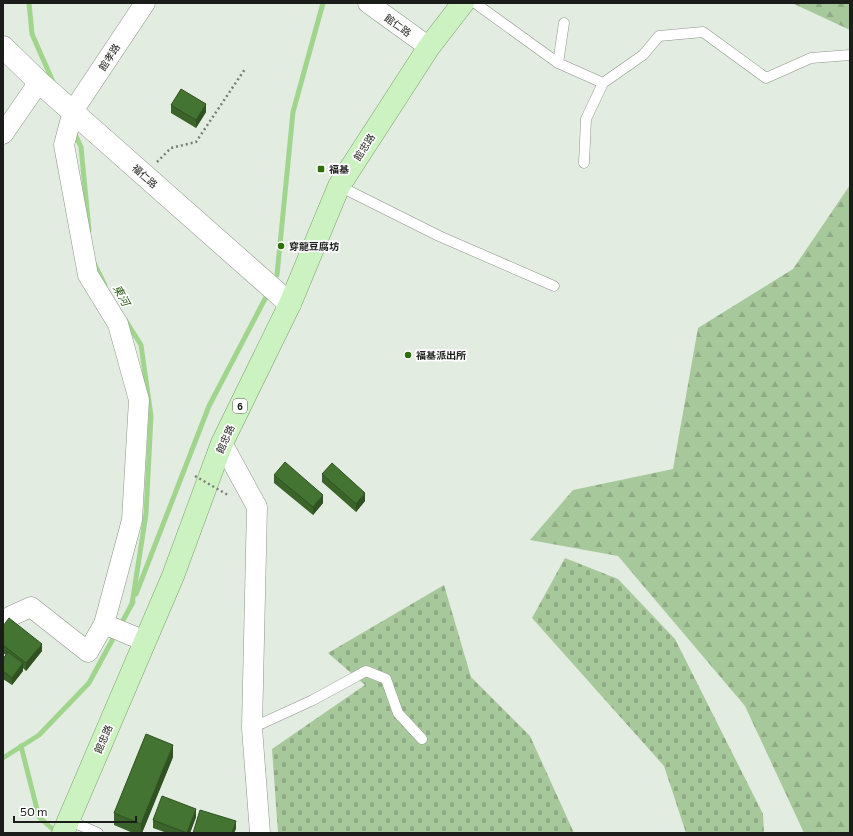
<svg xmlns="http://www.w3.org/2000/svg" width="853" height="836" viewBox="0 0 853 836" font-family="Commissioner,'Noto Sans TC',sans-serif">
	<defs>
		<pattern id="forest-firs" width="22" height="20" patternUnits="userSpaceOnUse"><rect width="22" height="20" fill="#a7c89b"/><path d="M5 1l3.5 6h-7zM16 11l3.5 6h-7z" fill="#8fab85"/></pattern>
		<pattern id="cemetery-stones" width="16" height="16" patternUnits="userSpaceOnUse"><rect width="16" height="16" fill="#a7c89b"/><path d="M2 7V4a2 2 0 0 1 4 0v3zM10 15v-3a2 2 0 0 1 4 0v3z" fill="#8fab85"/></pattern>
	</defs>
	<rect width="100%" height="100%" fill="#e3ece1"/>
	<g fill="url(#forest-firs)">
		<path d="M792,3H850V30Z"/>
		<path d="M850,185V833H804L745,706L618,556L530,540L573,490L673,469L698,328L793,269Z"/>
	</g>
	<g fill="url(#cemetery-stones)">
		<path d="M565,558L618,579L675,639L763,814L764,833H686L664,766L532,618Z"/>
		<path d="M444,585L471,677L530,736L574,833H278L272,749L365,685L328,653Z"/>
	</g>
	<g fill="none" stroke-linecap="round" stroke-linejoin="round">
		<g stroke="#a1d58e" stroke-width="5">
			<path d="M29,3L32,34L54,84"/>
			<path d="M74,132L81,147L89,230"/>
			<path d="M94,263L105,285"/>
			<path d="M277,275L293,112L323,3"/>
			<path d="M126,321L141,345L151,416L146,514L132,604"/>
			<path d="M136,594L209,406L266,297"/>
			<path d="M120,626L133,602"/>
			<path d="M21,746L39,817L57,833"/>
			<path d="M3,758L39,735L89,683L116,633"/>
		</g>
		<defs>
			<g id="lane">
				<path d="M475,3L558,63L603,83"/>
				<path d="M558,63L564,23"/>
				<path d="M584,163L586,119L603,83L643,55L659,36L703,32L766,78L811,58L850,55"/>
				<path d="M339,186L439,236L554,286"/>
				<path d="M252,728L313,700L366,671L386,679L398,713L422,739"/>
				<path d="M68,820L98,833"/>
			</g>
			<g id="street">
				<path d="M368,3L429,47"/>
				<path d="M3,134L39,82"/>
				<path d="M222,443L257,507L252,728L260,833"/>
				<path d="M104,624L145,641"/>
				<path d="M3,625L11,616L31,607L88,652L104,624L132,520L139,400L118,324L88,275L64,145L73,111L145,3"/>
			</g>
			<path id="secondary" d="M3,47L39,82L290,304"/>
			<path id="primary" d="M63,833L173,576L222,443L290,304L339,186L429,47L463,3"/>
		</defs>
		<use href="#lane" stroke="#8d958a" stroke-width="11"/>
		<use href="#street" stroke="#8d958a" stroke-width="21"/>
		<use href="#secondary" stroke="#8d958a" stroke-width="23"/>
		<use href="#primary" stroke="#79a26b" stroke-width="23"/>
		<path stroke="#787e77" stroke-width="2.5" stroke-dasharray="2 3" stroke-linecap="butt" d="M157,162L171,148L196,142L245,69"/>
		<use href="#lane" stroke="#fff" stroke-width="10"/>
		<use href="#street" stroke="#fff" stroke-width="20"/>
		<use href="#secondary" stroke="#fff" stroke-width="22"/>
		<use href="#primary" stroke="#cdf2c1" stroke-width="22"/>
		<path stroke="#787e77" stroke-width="2.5" stroke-dasharray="2 3" stroke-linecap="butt" d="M195,476L228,495"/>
	</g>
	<g fill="#3a642a">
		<path d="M171,105L206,112L196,128L171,113Z"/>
		<path d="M322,474L365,501L356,512L322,482Z"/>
		<path d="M274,475L323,503L313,515L274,483Z"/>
		<path d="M3,626L42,651L26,671L23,668V671L12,685L3,679V659L6,655L3,653Z"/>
		<path d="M173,757L142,833H133L114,825V813Z"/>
		<path d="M196,817L190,833H167L153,828V820Z"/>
	</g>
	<g fill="#305122">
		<path d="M206,104V112L196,128V120Z"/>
		<path d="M365,493V501L356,512V504Z"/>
		<path d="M323,495V503L313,515V507Z"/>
		<path d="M42,644V651L26,671V663Z"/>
		<path d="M23,663V671L12,685V678Z"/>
		<path d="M173,745V757L142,833H141V824Z"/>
		<path d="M196,809V817L190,833H187Z"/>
		<path d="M236,821V829L234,833H232Z"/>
	</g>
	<g fill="#447431" stroke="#305122">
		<path d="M181,89L206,104L196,120L171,105Z"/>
		<path d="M285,462L323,495L313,507L274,475Z"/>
		<path d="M332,463L365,493L356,504L322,474Z"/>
		<path d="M9,618L42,644L26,663L3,645V626Z"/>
		<path d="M8,652L23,663L12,678L3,671V659Z"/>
		<path d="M146,734L173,745L141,824L114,813Z"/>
		<path d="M162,796L196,809L187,833L153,820Z"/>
		<path d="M200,810L236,821L232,833H193Z"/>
	</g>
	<g fill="#2e7008" stroke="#fff" stroke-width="1.5">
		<rect x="317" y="165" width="8" height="8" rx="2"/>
		<circle cx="281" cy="246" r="4"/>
		<circle cx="408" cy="355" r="4"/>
	</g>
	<g text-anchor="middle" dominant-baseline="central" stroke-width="3.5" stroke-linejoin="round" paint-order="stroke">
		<rect fill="#fff" stroke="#5f615e" stroke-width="1" x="233" y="399" width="14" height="14" rx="3"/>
		<g font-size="9" font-weight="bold" fill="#1a1d19">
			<text x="240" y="406">6</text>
		</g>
		<g font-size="10" fill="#1a1d19" stroke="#fff">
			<text transform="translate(398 25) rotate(36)">館仁路</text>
			<text transform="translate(109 57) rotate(-57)">館孝路</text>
			<text transform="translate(364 147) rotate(-57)">館忠路</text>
			<text transform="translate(145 176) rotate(42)">福仁路</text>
			<text transform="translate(225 439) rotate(-66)">館忠路</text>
			<text transform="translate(103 739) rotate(-67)">館忠路</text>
		</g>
		<g font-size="10" font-weight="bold" fill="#1a1d19" stroke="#fff" text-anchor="start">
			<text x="329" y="169">福基</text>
			<text x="289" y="246">穿龍豆腐坊</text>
			<text x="416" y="355">福基派出所</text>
		</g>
		<g font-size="11" font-style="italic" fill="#25550d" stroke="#fff">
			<text transform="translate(122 295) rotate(61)">東河</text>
		</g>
	</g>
	<rect width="853" height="836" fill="none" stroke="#1a1d19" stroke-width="8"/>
	<path d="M14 816v6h122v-6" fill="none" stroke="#1a1d19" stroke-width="2"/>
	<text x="20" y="816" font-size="12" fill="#1a1d19" stroke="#ffffff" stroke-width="3" paint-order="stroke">50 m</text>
</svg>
